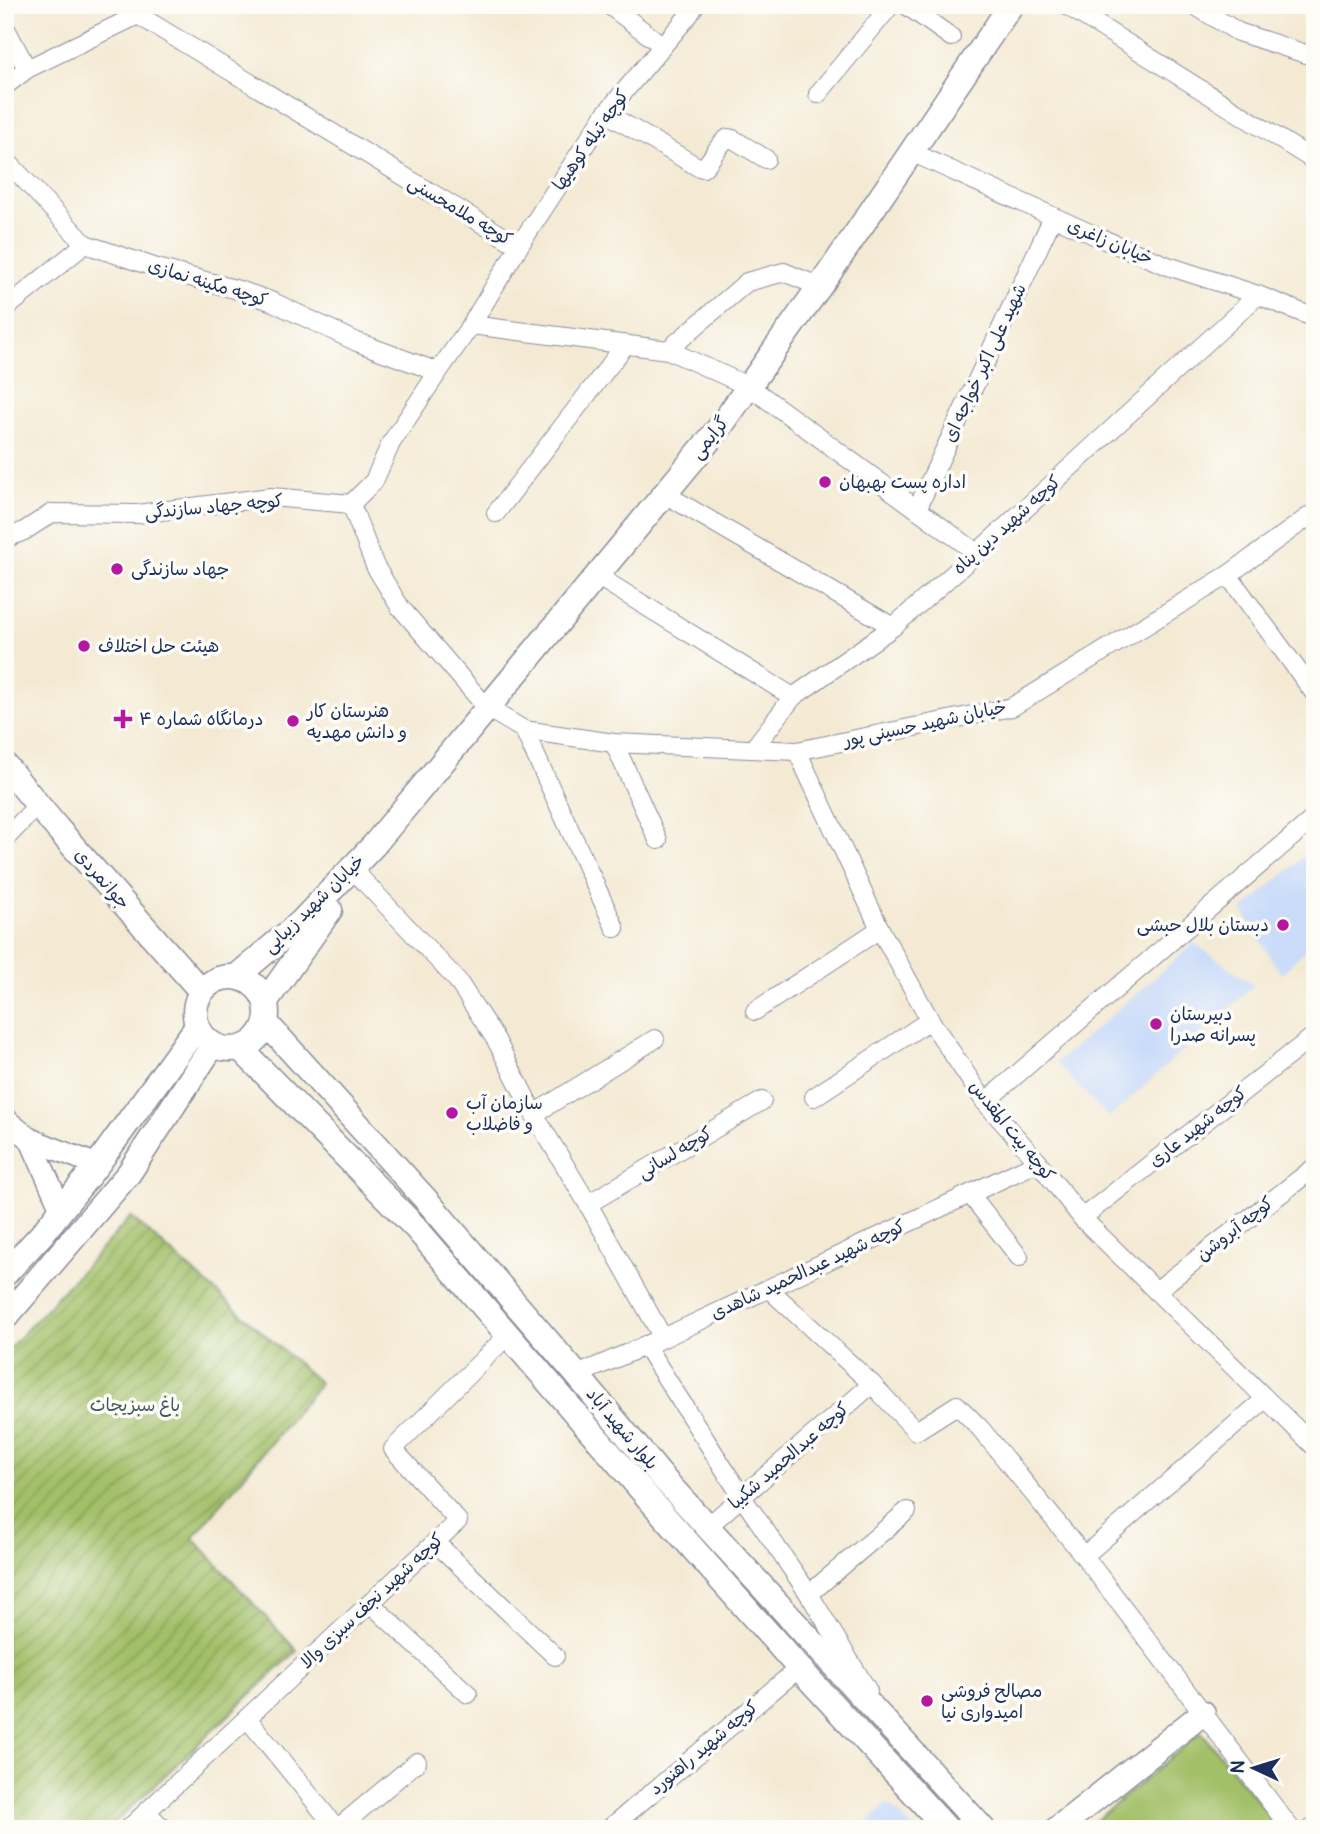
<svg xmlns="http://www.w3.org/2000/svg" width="1320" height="1834" viewBox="0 0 1320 1834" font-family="Pangolin,'Playpen Sans Arabic',sans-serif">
	<defs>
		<pattern id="garden-furrows" width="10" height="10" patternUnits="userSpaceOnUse" patternTransform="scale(1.75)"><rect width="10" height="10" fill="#a2c067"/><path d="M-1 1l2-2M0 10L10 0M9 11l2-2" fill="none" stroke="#839c58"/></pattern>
	</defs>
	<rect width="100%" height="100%" fill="#fdfcf7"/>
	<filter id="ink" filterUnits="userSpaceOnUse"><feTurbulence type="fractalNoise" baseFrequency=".0143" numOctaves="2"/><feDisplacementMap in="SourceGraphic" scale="14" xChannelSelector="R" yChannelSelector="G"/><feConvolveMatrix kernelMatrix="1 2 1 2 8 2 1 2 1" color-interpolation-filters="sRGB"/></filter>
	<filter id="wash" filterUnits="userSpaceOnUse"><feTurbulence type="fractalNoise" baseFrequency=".00686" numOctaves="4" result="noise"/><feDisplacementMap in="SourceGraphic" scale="28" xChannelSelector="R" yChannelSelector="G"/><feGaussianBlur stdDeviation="1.57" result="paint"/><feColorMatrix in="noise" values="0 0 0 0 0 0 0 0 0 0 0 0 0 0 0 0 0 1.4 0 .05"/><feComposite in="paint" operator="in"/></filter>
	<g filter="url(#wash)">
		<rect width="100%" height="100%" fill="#f4ead4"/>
		<g fill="#cadcf9">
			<path d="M1315,847V939L1281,975L1242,910Z"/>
			<path d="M1194,943L1254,985L1109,1118L1056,1063Z"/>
			<path d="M888,1803L914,1829H861Z"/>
		</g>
		<path fill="#a2c067" stroke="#5e7862" stroke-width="2" d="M1201,1732L1281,1829H1086Z"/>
		<path fill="url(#garden-furrows)" stroke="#5e7862" stroke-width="2" d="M131,1217L320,1383L193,1538L297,1651L108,1829H5V1353Z"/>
	</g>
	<g filter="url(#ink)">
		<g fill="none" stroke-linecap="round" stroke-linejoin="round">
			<defs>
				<g id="minor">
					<path d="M609,5L663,46"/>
					<path d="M906,5L951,37"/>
					<path d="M1066,5L1315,161"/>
					<path d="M1194,5L1238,32L1315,57"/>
					<path d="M138,15L519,246L471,325L438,372L391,443L374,481L351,504"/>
					<path d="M5,27L27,69"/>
					<path d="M5,86L27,69L138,15"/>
					<path d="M818,94L891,5"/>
					<path d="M606,113L698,167L703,168C713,159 717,145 728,138L733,139L766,159"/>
					<path d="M911,152L1105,240L1168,266L1258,295L1315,318"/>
					<path d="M5,159L85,244L157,268L242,291L273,302L357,342L438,372"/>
					<path d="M519,246L606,113L689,15L695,5"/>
					<path d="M5,309L85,244"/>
					<path d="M471,325L668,350L750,387L977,553"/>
					<path d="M668,350L747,282L784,272L820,287"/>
					<path d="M665,494L893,627"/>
					<path d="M351,504L375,566L400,607L487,708L524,730L614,743L797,751L1012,707L1228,575L1315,512"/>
					<path d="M917,509L1053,217"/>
					<path d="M496,513L626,344"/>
					<path d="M5,539L24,531L52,513L137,514L271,497L351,504"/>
					<path d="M1228,575L1315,694"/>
					<path d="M597,576L793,697"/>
					<path d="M524,730L615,928"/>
					<path d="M614,743L658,840"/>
					<path d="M753,749L793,697L893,627L977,553L1258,295"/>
					<path d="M797,751L880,929L930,1020L985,1102L1038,1162L1082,1218L1315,1447"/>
					<path d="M5,839L38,805"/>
					<path d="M357,874L457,980L496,1040L534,1114L588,1204L663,1338"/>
					<path d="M755,1011L880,929"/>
					<path d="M814,1097L930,1020"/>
					<path d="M985,1102L1315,817"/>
					<path d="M534,1114L655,1039"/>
					<path d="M970,1194L1019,1257"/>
					<path d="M588,1204L762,1101"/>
					<path d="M1082,1218L1315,1035"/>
					<path d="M769,1289L872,1384L916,1431L957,1405L980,1428L1084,1556L1291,1829"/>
					<path d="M1156,1291L1315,1167"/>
					<path d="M645,1345L742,1497L809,1594L868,1691"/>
					<path d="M577,1375L663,1338L1038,1162"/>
					<path d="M707,1527L872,1384"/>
					<path d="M435,1542L555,1656"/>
					<path d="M1084,1556L1265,1399"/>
					<path d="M809,1594L907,1511"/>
					<path d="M370,1603L468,1694"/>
					<path d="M247,1718L337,1829"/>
					<path d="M146,1812L164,1829"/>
					<path d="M128,1829L458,1521L393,1449L508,1335"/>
					<path d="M337,1829L417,1762"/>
					<path d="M609,1829L799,1668"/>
					<path d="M1311,1829L1315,1828"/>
				</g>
				<g id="tertiary">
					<path d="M5,1119L30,1139L97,1165"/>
					<path d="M30,1139L61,1209"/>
				</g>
				<g id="secondary">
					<path d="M5,765L57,828L201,991"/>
					<circle cx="231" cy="1013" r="36"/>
					<path d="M236,977L301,922L374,845L720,427L832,269L1011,5"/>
					<path d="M266,1001L330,910"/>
					<path d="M267,1024L428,1202L577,1375L662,1477L983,1829"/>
					<path d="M241,1049L415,1227L650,1500L799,1668L947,1829"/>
					<path d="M5,1274L42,1234L97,1165L196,1028"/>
					<path d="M5,1318L129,1173L213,1045"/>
					<path d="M1057,1829L1203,1713"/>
				</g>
			</defs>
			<use href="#minor" stroke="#888c99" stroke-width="20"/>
			<use href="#tertiary" stroke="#888c99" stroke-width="24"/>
			<use href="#secondary" stroke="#888c99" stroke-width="27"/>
			<use href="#minor" stroke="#fff" stroke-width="18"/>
			<use href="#tertiary" stroke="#fff" stroke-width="21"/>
			<use href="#secondary" stroke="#fff" stroke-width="24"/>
		</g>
	</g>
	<g fill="#b5179e" stroke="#fdfcf7" stroke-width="2.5">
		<circle cx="825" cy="482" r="7"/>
		<circle cx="117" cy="569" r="7"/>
		<circle cx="84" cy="646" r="7"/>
		<path d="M119.5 708.5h7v7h7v7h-7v7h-7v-7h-7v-7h7z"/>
		<circle cx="293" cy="721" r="7"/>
		<circle cx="1283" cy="925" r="7"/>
		<circle cx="1156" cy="1024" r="7"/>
		<circle cx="452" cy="1113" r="7"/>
		<circle cx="927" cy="1701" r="7"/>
	</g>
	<g text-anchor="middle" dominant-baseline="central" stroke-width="7" stroke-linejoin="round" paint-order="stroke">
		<g font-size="18" fill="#1b2f5e" stroke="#fdfcf7">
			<text transform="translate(591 140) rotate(-55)">کوچه تیله کوهیها</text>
			<text transform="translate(460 211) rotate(31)">کوچه ملامحسنی</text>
			<text transform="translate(1110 242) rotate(23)">خیابان زاغری</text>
			<text transform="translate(208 283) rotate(17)">کوچه مکینه نمازی</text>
			<text transform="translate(985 363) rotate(-65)">شهید علی اکبر خواجه ای</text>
			<text transform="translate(710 438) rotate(-51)">گرایمی</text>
			<text transform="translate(214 507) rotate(-5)">کوچه جهاد سازندگی</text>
			<text transform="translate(1007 525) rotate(-42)">کوچه شهید دین پناه</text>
			<text transform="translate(925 724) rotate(-12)">خیابان شهید حسینی پور</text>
			<text transform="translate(102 879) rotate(49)">جوانمردی</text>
			<text transform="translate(314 904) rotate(-44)">خیابان شهید زیبایی</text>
			<text transform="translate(1198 1127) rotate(-38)">کوچه شهید عاری</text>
			<text transform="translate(1012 1131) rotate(51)">کوچه بیت المقدس</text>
			<text transform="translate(675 1153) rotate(-31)">کوچه لسانی</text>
			<text transform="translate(1235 1229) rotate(-38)">کوچه آبروشن</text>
			<text transform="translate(808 1270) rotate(-25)">کوچه شهید عبدالحمید شاهدی</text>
			<text transform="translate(622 1429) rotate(50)">بلوار شهید آباد</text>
			<text transform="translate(789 1456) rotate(-41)">کوچه عبدالحمید شکیبا</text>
			<text transform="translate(372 1601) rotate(-43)">کوچه شهید نجف سبزی والا</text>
			<text transform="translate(704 1748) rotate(-40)">کوچه شهید راهنورد</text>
		</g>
		<g font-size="18" fill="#1b2f5e" stroke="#fdfcf7" text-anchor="start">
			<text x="839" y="482">اداره پست بهبهان</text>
			<text x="131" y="569">جهاد سازندگی</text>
			<text x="98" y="646">هیئت حل اختلاف</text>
			<text x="307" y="711">هنرستان کار<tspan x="307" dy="21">و دانش مهدیه</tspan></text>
			<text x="139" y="719">درمانگاه شماره ۴</text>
			<text x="1269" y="925" text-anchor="end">دبستان بلال حبشی</text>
			<text x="1170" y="1014">دبیرستان<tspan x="1170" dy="21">پسرانه صدرا</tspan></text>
			<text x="466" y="1103">سازمان آب<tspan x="466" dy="21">و فاضلاب</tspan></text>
			<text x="941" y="1691">مصالح فروشی<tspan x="941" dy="21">امیدواری نیا</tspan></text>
		</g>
		<g font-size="18" fill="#445a61" stroke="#fdfcf7">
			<text x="135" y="1405">باغ سبزیجات</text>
		</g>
	</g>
	<rect width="1320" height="1834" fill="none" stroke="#fdfcf7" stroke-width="28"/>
	<g transform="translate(1254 1768) rotate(274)" stroke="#fdfcf7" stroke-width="5" paint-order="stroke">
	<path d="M0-5L12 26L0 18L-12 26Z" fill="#1b2f5e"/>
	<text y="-10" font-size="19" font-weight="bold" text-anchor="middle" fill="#1b2f5e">N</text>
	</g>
</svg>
